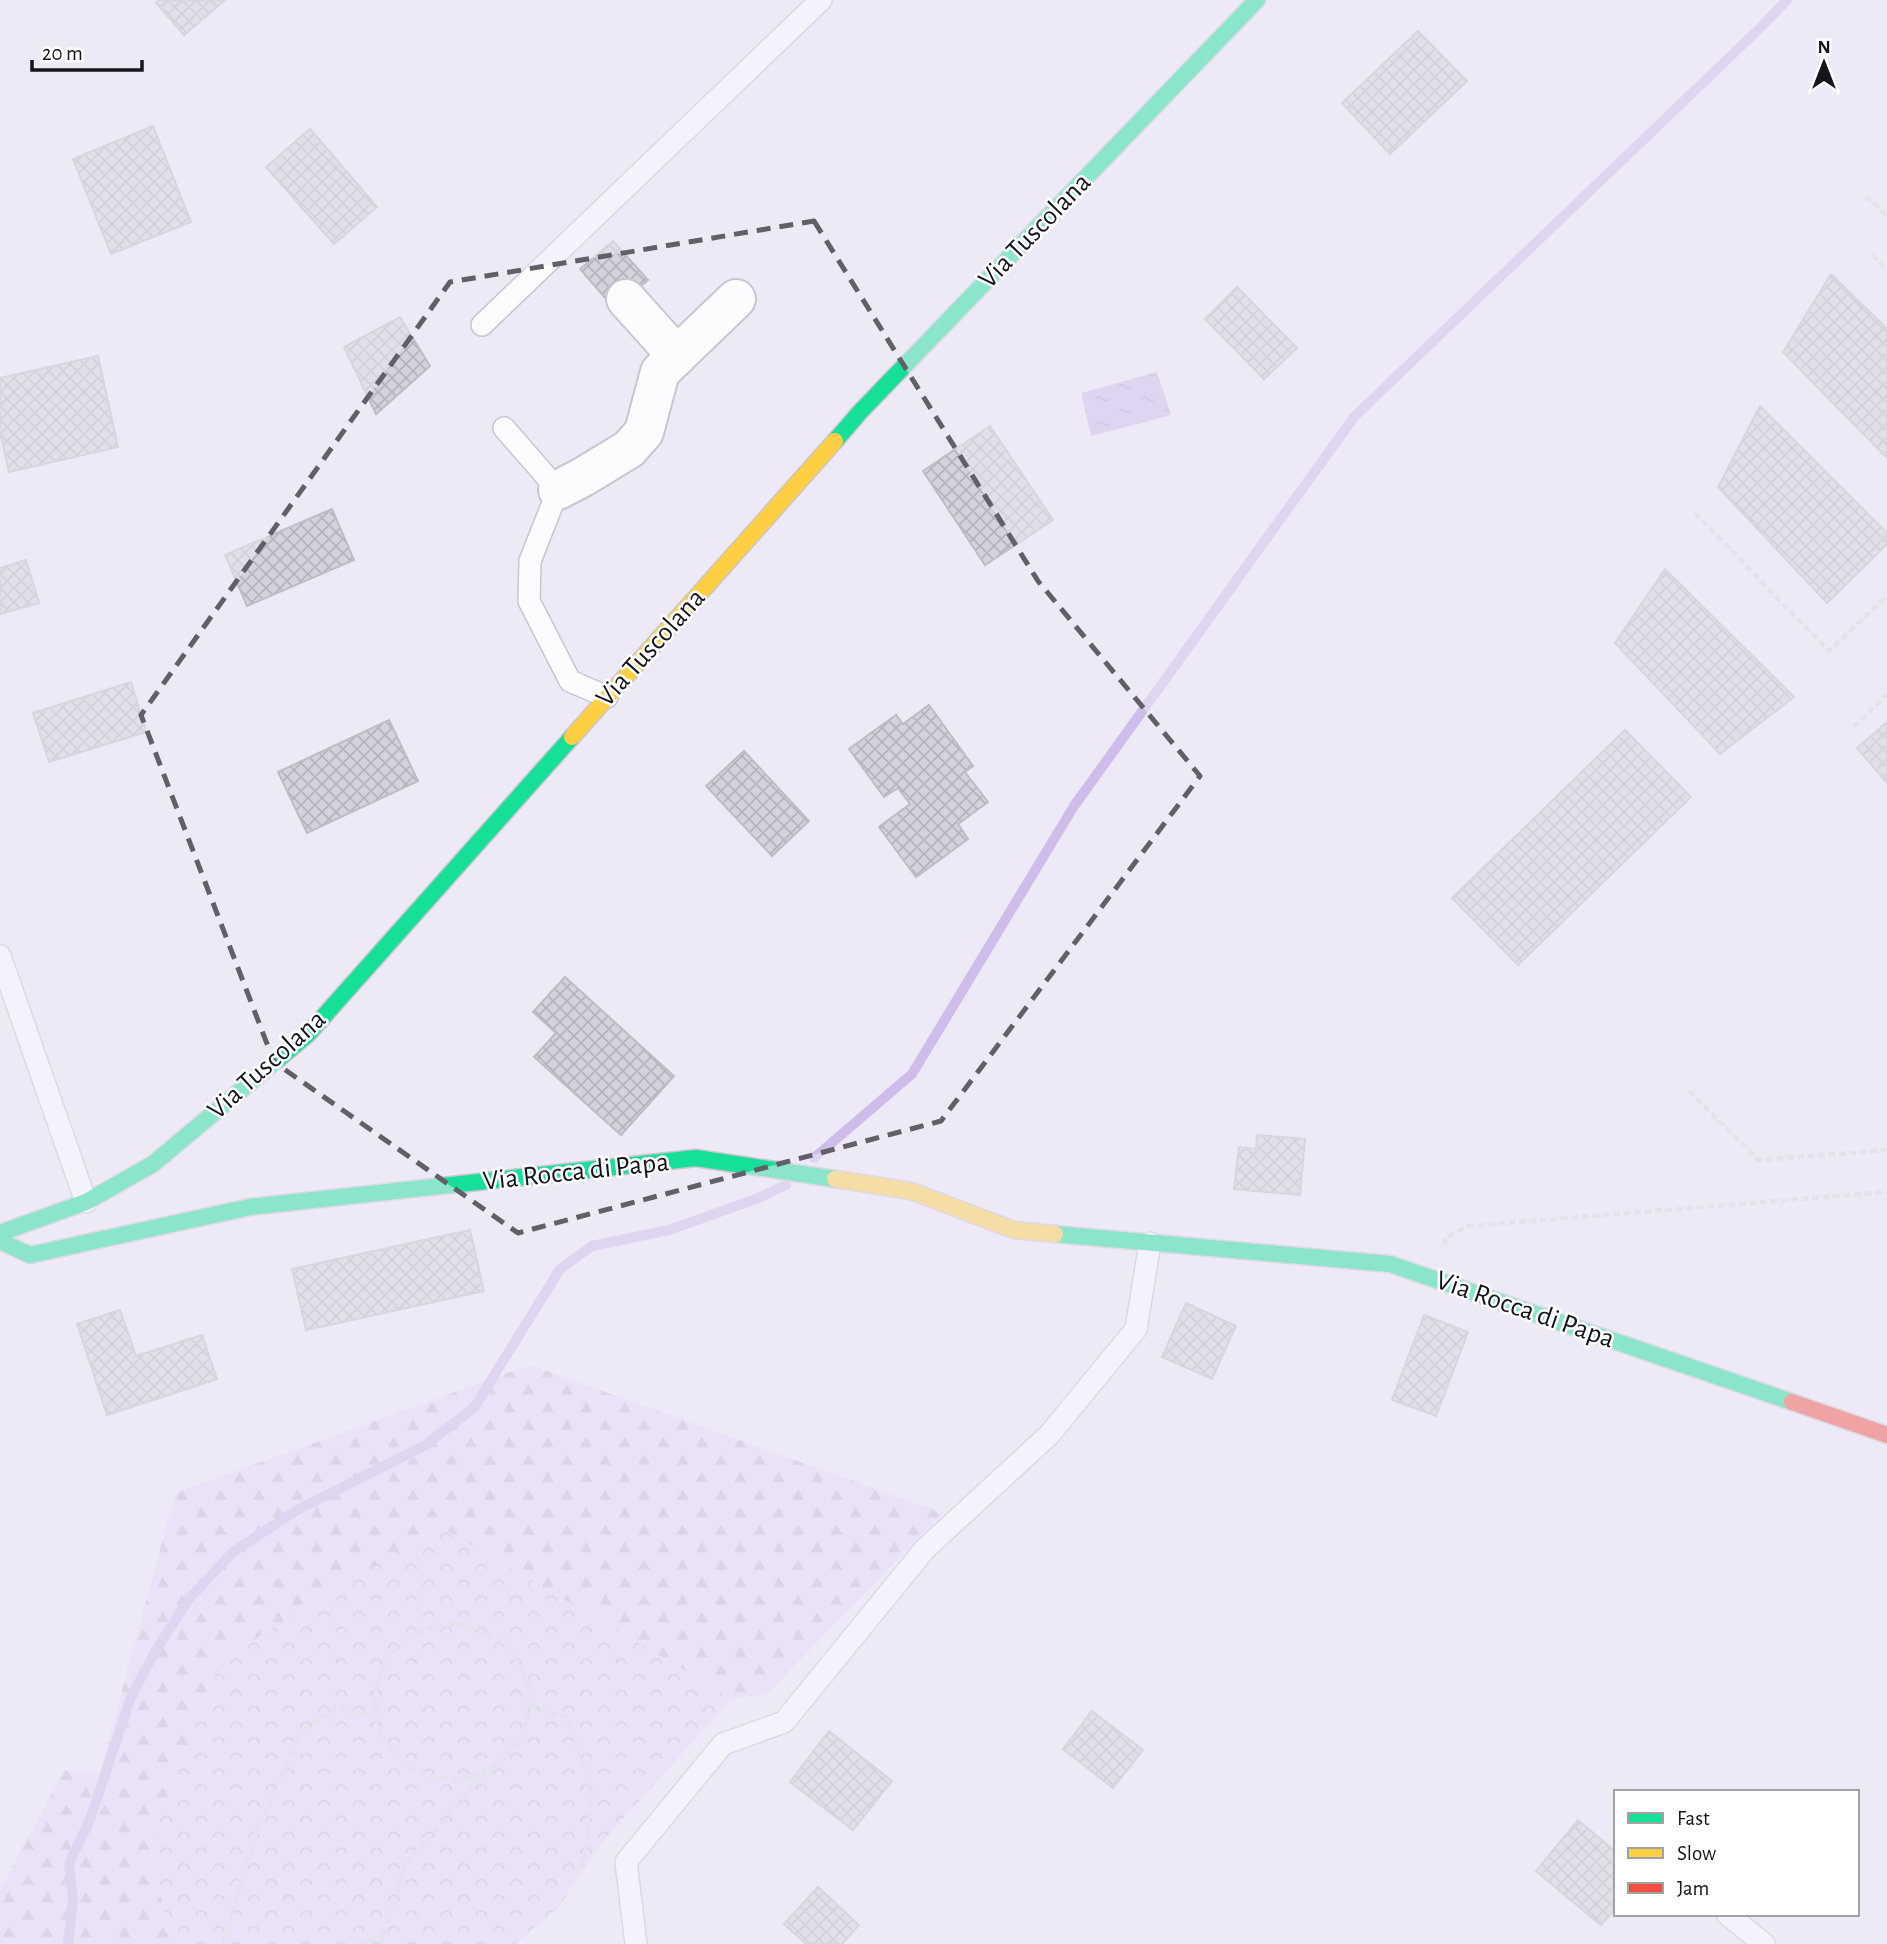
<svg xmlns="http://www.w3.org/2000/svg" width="1887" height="1944" viewBox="0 0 1887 1944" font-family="'Alegreya Sans',sans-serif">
	<defs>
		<pattern id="forest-firs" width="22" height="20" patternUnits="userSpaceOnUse" patternTransform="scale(1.75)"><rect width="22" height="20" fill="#e6dcfa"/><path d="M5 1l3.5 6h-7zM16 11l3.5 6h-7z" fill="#c5bcd6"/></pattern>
		<pattern id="park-crowns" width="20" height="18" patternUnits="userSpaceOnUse" patternTransform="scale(1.75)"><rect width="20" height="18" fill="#e6dcfa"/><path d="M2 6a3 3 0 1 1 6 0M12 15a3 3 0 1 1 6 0" fill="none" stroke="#c5bcd6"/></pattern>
		<pattern id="water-ripples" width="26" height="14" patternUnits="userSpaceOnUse" patternTransform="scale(1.75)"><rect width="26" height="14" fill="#cebdeb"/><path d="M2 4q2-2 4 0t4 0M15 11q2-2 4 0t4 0" fill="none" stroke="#b0a2c9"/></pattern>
		<pattern id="building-cross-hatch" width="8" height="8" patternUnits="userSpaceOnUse" patternTransform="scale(1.75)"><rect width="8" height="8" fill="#d6d2dd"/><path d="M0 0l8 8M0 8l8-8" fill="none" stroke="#b7b3bd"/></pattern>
	</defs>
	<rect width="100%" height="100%" fill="#ede9f6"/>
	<path fill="url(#forest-firs)" d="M530,1365L943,1513L766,1695L732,1698L438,1526L150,1846L171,1944H0V1890L64,1770L100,1773L175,1493Z"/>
	<path fill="url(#park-crowns)" d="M439,1526L732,1698L597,1848L559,1907L515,1944H171L150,1846L222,1659Z"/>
	<path fill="url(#water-ripples)" d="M1157,372L1171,415L1091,436L1081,393Z"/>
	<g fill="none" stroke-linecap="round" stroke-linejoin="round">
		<g stroke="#cebdeb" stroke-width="10">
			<path d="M814,1158L912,1074L1074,806L1354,417L1761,27L1787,0"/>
			<path d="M68,1944L73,1899L69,1864L90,1819L131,1697L156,1650L189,1599L233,1552L297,1510L424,1446L474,1408L560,1269L592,1246L669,1230L756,1199L786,1185"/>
		</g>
	</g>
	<g fill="url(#building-cross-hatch)" stroke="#bfbcc6" stroke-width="2">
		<path d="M160,0H225L184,35L156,3Z"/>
		<path d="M1418,31L1467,81L1390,154L1342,103Z"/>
		<path d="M153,126L191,222L111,254L73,159Z"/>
		<path d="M310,129L377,207L334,244L266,167Z"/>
		<path d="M613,241L648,280L615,309L580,269Z"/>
		<path d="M1831,274L1887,329V458L1783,352Z"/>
		<path d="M1237,287L1297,348L1264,379L1205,319Z"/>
		<path d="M400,317L430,366L376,414L344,347Z"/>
		<path d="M98,356L118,447L9,472L0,431V378Z"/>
		<path d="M1760,406L1887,533V544L1827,603L1718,487Z"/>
		<path d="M990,426L1053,520L985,565L923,471Z"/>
		<path d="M332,509L354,560L247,606L225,555Z"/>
		<path d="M26,560L39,603L0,614V568Z"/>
		<path d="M1665,569L1794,697L1720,754L1615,643Z"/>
		<path d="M131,682L146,732L49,762L33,713Z"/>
		<path d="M929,705L973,766L965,772L988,802L958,824L968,839L916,877L879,827L910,804L898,788L884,797L849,749L896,715L903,724Z"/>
		<path d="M389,720L418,781L307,833L278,772Z"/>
		<path d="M1887,722V783L1857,748Z"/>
		<path d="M1625,730L1691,797L1518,965L1452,898Z"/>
		<path d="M744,751L809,821L772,856L706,786Z"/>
		<path d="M565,977L674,1076L621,1135L534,1057L556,1033L533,1012Z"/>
		<path d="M1257,1135L1305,1139L1300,1195L1234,1189L1239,1147L1256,1149Z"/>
		<path d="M470,1230L484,1291L306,1330L292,1269Z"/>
		<path d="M1186,1303L1236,1326L1212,1379L1162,1357Z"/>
		<path d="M120,1310L136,1356L202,1335L217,1379L107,1415L77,1324Z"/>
		<path d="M1424,1315L1468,1332L1436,1416L1392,1400Z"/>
		<path d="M1092,1711L1143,1750L1113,1788L1063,1749Z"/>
		<path d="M829,1731L892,1781L853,1830L790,1782Z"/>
		<path d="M1578,1820L1616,1852V1908L1601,1925L1536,1871Z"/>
		<path d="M818,1887L859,1925L842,1944H806L784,1924Z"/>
	</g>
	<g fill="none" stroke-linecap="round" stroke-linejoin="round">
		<defs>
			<g id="lane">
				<path d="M482,325L821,0"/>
				<path d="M504,428L558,490L530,561L529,601L570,681L607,697"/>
				<path d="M0,956L86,1202"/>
				<path d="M1727,1914L1764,1944"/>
				<path d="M636,1944L626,1862L723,1744L784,1722L925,1549L1049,1435L1136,1329L1150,1243"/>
			</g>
			<g id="street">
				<path d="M626,299L677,356"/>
				<path d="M558,490L583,477L629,449L644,432L660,372L736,299"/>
			</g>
			<g id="fast">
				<path d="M835,441L860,412L1257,0"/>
				<path d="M0,1233L86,1202L153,1164L308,1034L572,737"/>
				<path d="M1055,1234L1390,1264L1792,1402"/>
				<path d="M0,1241L30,1255L250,1207L696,1158L835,1179"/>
			</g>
			<g id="slow">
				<path d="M572,737L835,441"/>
				<path d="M835,1179L911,1191L1014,1230L1055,1234"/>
			</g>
			<path id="jam" d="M1792,1402L1887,1435"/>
		</defs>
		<use href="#lane" stroke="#c9c6cf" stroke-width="24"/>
		<use href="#street" stroke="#c9c6cf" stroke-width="42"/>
		<use href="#fast" stroke="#c9c6cf" stroke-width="19"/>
		<use href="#slow" stroke="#c9c6cf" stroke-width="19"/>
		<use href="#jam" stroke="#c9c6cf" stroke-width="19"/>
		<g stroke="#dad9dd" stroke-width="4.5" stroke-dasharray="7 3.5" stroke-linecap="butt">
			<path d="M1866,196L1887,216"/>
			<path d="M1872,255L1887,270"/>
			<path d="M1695,513L1829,651L1887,596"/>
			<path d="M1853,727L1887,694"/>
			<path d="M1689,1091L1759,1160L1887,1150"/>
			<path d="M1445,1245V1238L1469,1226L1887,1192"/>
			<circle cx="452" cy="1702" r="77"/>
			<path d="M530,1706L567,1718L592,1789L583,1869"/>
			<path d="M225,1944L224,1939L257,1831L301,1730L337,1708L375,1718"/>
			<path d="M358,1944L384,1937"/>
			<path d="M381,1944L404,1868L486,1772"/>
		</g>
		<use href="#lane" stroke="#fcfcfe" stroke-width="21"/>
		<use href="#street" stroke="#fcfcfe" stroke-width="38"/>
		<use href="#fast" stroke="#16e098" stroke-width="16"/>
		<use href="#slow" stroke="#ffcf43" stroke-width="16"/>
		<use href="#jam" stroke="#f24e42" stroke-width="16"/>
	</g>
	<path d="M0 0H1887V1944H0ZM814,221L1038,581L1200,776L941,1121L518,1233L274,1062L141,715L450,282Z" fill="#ede9f6" fill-opacity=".55" fill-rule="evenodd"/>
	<path fill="none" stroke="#615f68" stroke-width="5" stroke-dasharray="14 9" stroke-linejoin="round" d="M814,221L1038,581L1200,776L941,1121L518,1233L274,1062L141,715L450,282Z"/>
	<g text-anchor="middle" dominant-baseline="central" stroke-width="5" stroke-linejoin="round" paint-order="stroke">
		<g font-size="28" fill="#16141b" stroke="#fff">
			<text transform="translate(1035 231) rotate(-46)">Via Tuscolana</text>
			<text transform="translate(651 648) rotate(-48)">Via Tuscolana</text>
			<text transform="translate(267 1065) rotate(-42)">Via Tuscolana</text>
			<text transform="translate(576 1172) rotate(-6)">Via Rocca di Papa</text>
			<text transform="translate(1525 1310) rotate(19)">Via Rocca di Papa</text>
		</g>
	</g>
	<rect x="1614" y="1790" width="245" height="126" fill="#ffffff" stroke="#a2a1a4" stroke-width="2"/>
	<rect x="1628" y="1813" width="35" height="10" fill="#16e098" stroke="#a2a1a4" stroke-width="2"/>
	<text x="1677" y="1825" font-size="21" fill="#16141b">Fast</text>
	<rect x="1628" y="1848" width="35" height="10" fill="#ffcf43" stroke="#a2a1a4" stroke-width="2"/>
	<text x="1677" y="1860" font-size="21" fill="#16141b">Slow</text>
	<rect x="1628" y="1883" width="35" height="10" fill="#f24e42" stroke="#a2a1a4" stroke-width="2"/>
	<text x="1677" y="1895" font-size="21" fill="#16141b">Jam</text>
	<g transform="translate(1824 63)" stroke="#ffffff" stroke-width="5" paint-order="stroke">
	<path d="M0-5L12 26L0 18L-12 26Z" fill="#16141b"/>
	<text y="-10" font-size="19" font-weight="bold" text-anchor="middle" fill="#16141b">N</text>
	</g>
	<path d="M32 60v10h110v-10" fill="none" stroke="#16141b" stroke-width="3.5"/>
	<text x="42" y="60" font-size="21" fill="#16141b" stroke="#ffffff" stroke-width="5" paint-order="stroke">20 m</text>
</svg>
